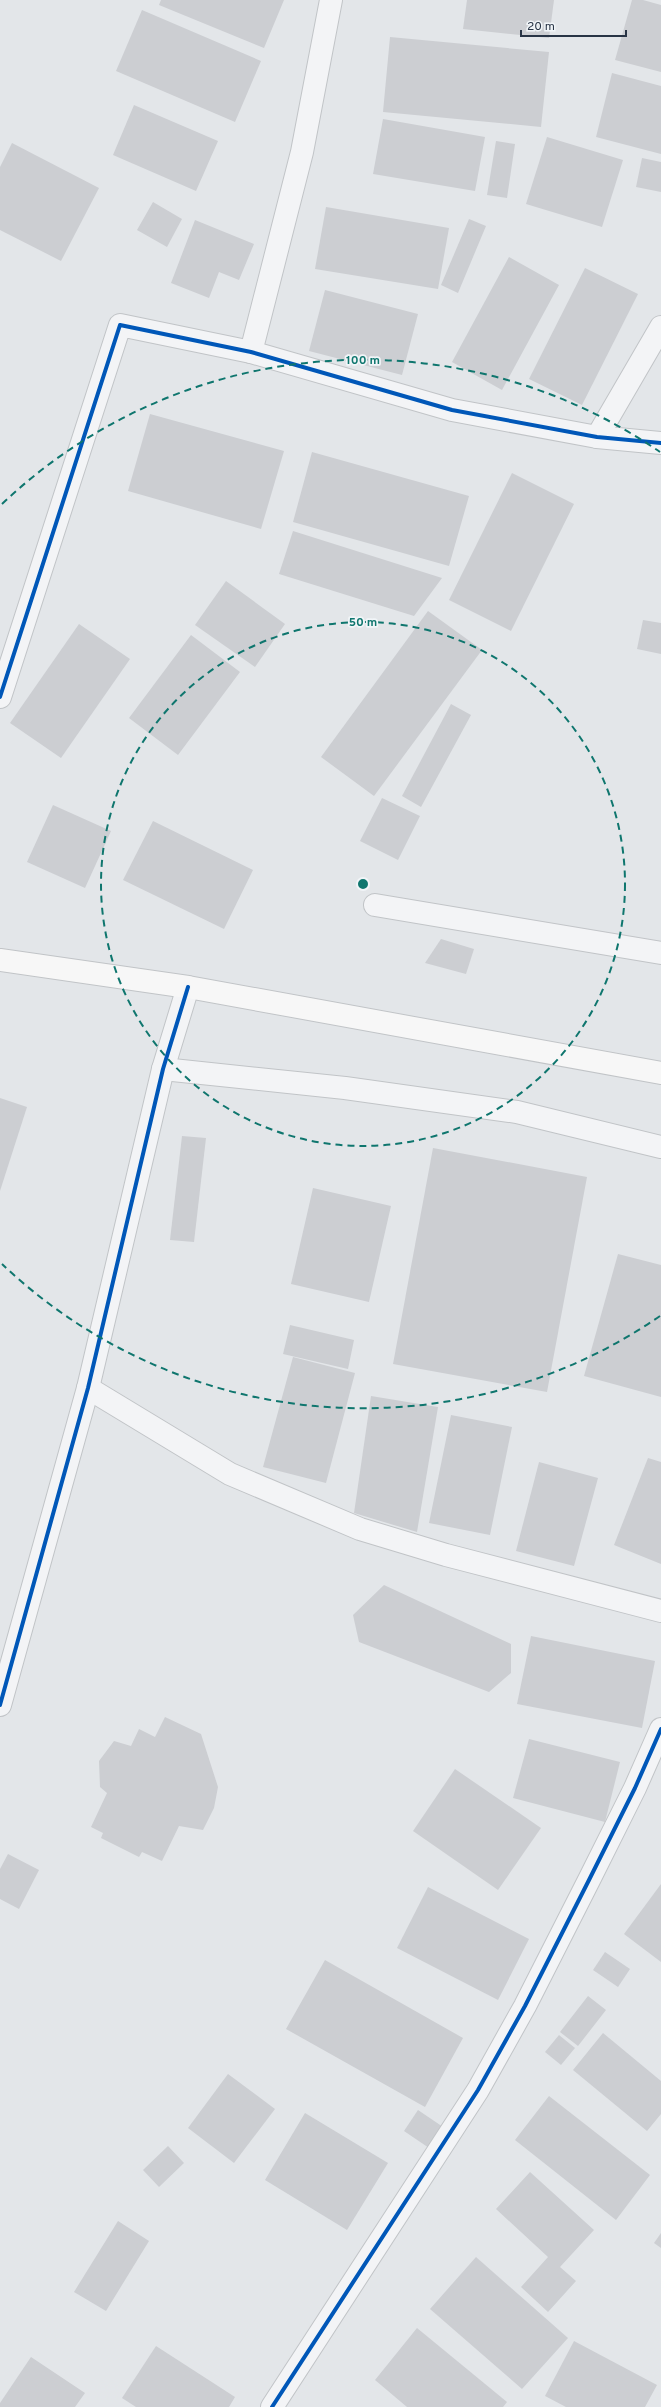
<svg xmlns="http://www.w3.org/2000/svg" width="661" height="2407" viewBox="0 0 661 2407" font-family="Overpass,sans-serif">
	<rect width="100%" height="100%" fill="#e3e6e9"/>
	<g fill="#ccced2">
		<path d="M161,0H284L264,48L159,5Z"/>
		<path d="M467,0H554L549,38L463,29Z"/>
		<path d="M632,0H643L661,5V72L615,60Z"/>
		<path d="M142,10L261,61L235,122L116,71Z"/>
		<path d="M390,37L549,52L541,127L383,112Z"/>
		<path d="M612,73L661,86V154L596,137Z"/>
		<path d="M134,105L218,141L196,191L113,155Z"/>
		<path d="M383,119L485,137L475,191L373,174Z"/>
		<path d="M547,137L623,160L602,227L526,204Z"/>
		<path d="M496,141L515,144L507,198L487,195Z"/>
		<path d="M12,143L99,188L61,261L0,230V167Z"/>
		<path d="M642,158L661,162V192L636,187Z"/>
		<path d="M153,202L182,219L167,247L137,230Z"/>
		<path d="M326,207L449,228L438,289L315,269Z"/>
		<path d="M469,219L486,226L458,293L441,285Z"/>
		<path d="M195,220L254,244L239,280L219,272L209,298L171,283Z"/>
		<path d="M509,257L559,285L502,390L452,362Z"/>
		<path d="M585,268L638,294L582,405L529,379Z"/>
		<path d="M325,290L418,314L402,375L309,351Z"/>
		<path d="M150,414L284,451L261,529L128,491Z"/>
		<path d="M312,452L469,496L449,566L293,522Z"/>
		<path d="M512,473L574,504L511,631L449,600Z"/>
		<path d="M293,531L442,578L414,616L279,574Z"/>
		<path d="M226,581L285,624L255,667L195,625Z"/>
		<path d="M428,611L482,650L374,796L321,757Z"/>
		<path d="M643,620L661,623V654L637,649Z"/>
		<path d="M79,624L130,659L61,758L10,723Z"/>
		<path d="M191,635L240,672L178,755L129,718Z"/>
		<path d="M451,704L471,715L421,807L402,796Z"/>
		<path d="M382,798L420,816L398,860L360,841Z"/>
		<path d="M53,805L111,831L85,888L27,862Z"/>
		<path d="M153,821L253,870L224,929L123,880Z"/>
		<path d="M441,939L474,949L466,974L425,963Z"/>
		<path d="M0,1098L27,1107L0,1191Z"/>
		<path d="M182,1136L206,1138L194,1242L170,1240Z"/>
		<path d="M433,1148L587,1177L547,1392L393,1364Z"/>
		<path d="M313,1188L391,1206L369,1302L291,1284Z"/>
		<path d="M618,1254L661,1265V1397L584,1376Z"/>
		<path d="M290,1325L354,1340L348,1369L283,1354Z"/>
		<path d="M293,1357L355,1373L326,1483L263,1467Z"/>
		<path d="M371,1396L438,1407L417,1532L354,1513Z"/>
		<path d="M451,1415L512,1427L490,1535L429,1523Z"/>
		<path d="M648,1458L661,1462V1564L614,1545Z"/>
		<path d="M539,1462L598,1478L574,1566L516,1551Z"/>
		<path d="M384,1585L511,1644V1673L489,1692L359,1642L353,1615Z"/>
		<path d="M531,1636L655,1661L642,1728L517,1704Z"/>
		<path d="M165,1717L201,1734L218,1787L214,1808L203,1830L179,1826L162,1861L142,1852L139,1857L101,1838L103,1833L91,1827L107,1793L100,1787L99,1761L114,1741L131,1746L139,1729L155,1737Z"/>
		<path d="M529,1739L620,1762L605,1822L513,1798Z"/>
		<path d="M455,1769L541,1828L498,1890L413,1831Z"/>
		<path d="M8,1854L39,1870L19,1909L0,1899V1869Z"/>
		<path d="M661,1884V1962L624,1934Z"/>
		<path d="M428,1887L529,1939L498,2000L397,1948Z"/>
		<path d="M605,1952L630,1969L618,1987L593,1970Z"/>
		<path d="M325,1960L463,2038L425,2107L286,2029Z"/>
		<path d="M588,1996L606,2010L578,2046L560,2032Z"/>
		<path d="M603,2033L661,2081V2114L647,2131L573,2070Z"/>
		<path d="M559,2035L575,2048L561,2065L545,2052Z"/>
		<path d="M228,2074L275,2109L234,2163L188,2128Z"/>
		<path d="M549,2096L650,2175L616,2220L515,2140Z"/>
		<path d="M418,2110L446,2129L432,2150L404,2131Z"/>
		<path d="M305,2113L388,2163L347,2230L265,2180Z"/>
		<path d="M168,2146L184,2163L159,2187L143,2170Z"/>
		<path d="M530,2172L594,2230L560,2267L576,2281L548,2312L521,2287L548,2257L496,2209Z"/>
		<path d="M118,2221L149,2241L106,2311L74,2292Z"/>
		<path d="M661,2233V2248L654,2243Z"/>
		<path d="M476,2257L568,2338L522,2389L430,2309Z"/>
		<path d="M417,2328L507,2402L503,2407H407L375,2380Z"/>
		<path d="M574,2341L657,2385L645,2407H566L545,2396Z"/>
		<path d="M156,2346L235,2397L229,2407H136L122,2398Z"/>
		<path d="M31,2357L85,2393L75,2407H0V2403Z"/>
	</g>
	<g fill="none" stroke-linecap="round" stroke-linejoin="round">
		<defs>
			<g id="street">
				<path d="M251,352L302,152L331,0"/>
				<path d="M597,437L661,327"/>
				<path d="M0,697L120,325L251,352L452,410L597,437L661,443"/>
				<path d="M375,905L661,953"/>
				<path d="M163,1069L345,1088L517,1112L661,1147"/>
				<path d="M88,1388L230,1474L360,1529L446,1555L661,1611"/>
				<path d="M0,1705L88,1388L163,1069L188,987"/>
				<path d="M272,2407L478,2090L525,2006L589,1880L635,1788L661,1729"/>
			</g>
			<path id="secondary" d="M0,960L188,987L661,1073"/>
		</defs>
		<use href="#street" stroke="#c1c4c7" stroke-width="24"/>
		<use href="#secondary" stroke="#c1c4c7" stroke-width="24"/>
		<use href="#street" stroke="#f3f4f6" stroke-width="22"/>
		<use href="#secondary" stroke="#f7f7f7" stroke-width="22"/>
		<defs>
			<g id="cycleway">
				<path d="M0,697L120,325L251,352L452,410L597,437L661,443"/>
				<path d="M0,1705L88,1388L163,1069L188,987"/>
				<path d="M272,2407L478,2090L525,2006L589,1880L635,1788L661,1729"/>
			</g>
		</defs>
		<use href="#cycleway" stroke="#f1f5f8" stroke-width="6"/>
		<use href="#cycleway" stroke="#0057b8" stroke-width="4"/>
	</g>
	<g fill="none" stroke="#0f766e" stroke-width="2" stroke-dasharray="7 5">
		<circle cx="363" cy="884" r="262"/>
		<path d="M660 1316A524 524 0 0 1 2 1264M2 504A524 524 0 0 1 660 452"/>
	</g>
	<circle cx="363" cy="884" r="6" fill="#0f766e" stroke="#f1f5f8" stroke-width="2"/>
	<g font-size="12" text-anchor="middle" font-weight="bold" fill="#0f766e" stroke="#f1f5f8" stroke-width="3.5" stroke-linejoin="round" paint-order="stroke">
		<text x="363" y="364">100 m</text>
		<text x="363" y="626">50 m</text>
	</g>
	<path d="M521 30v6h105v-6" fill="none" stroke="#283445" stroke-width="2"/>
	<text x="527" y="30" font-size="12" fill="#283445" stroke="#f1f5f8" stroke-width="3" paint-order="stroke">20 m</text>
</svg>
